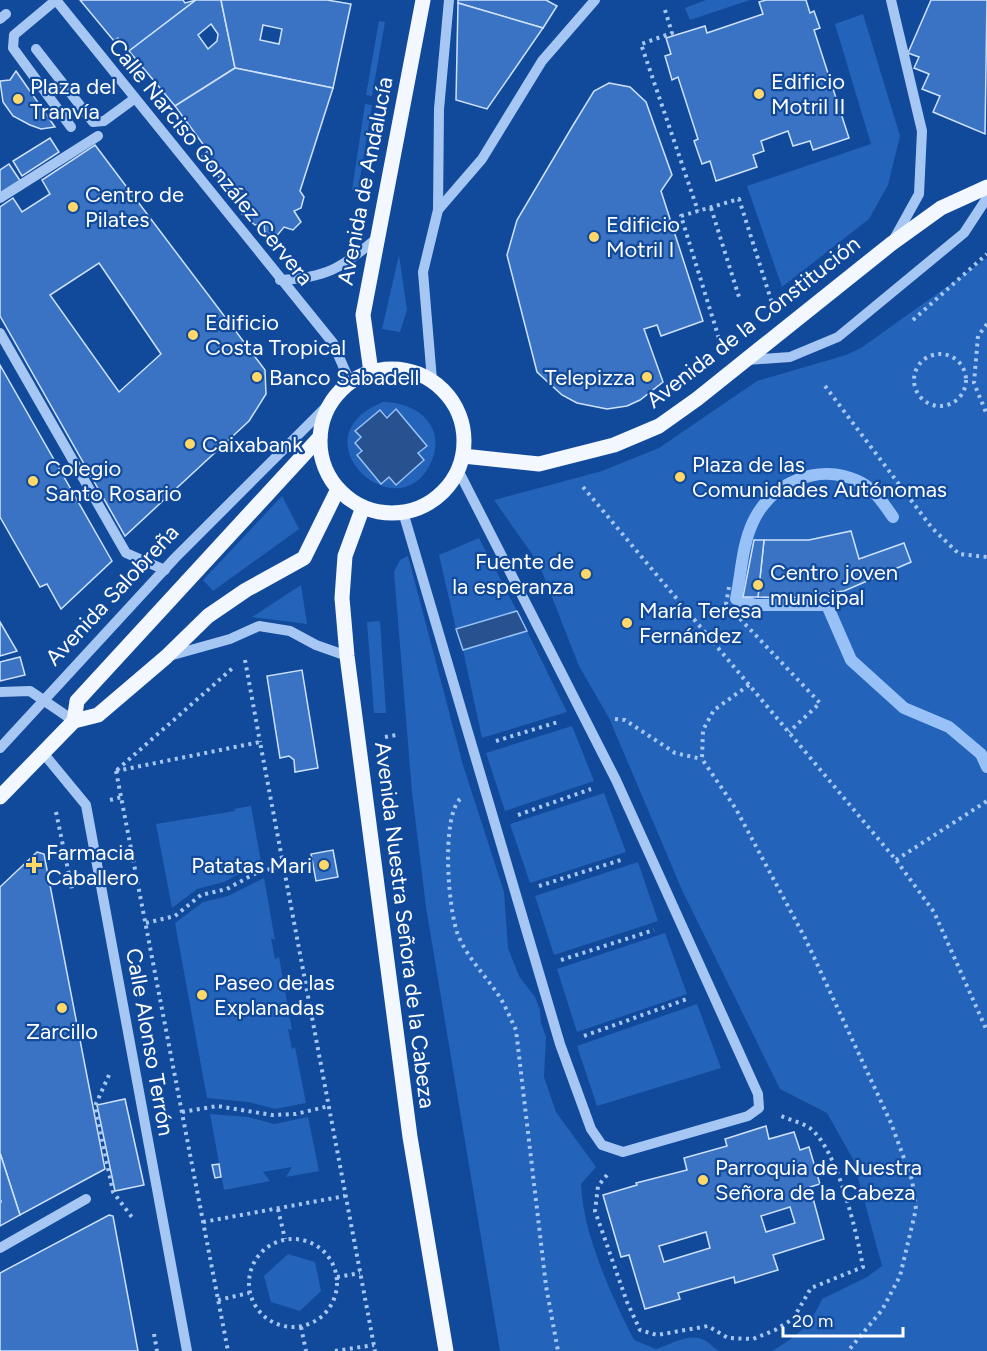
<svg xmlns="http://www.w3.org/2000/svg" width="987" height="1351" viewBox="0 0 987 1351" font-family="Figtree,sans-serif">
	<rect width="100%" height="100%" fill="#11499b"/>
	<g fill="#2463ba" fill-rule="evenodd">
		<path d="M706,0H750L690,20L685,8Z"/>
		<path d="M863,14L900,136L888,185L869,219L782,287L747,186L871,144L835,24Z"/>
		<path d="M379,21L385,22L372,96L366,95Z"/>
		<path d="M365,104L372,105L358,191L352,190Z"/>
		<path d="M399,255L407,310L400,332L382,329Z"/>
		<path d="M987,258V1351H772C796,1337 811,1325 822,1299L867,1277L882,1266L853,1159L827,1113L780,1089L682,890L609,718L579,666L539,564L494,500L602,471L659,448L757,381L846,355L861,348Z"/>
		<path d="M383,402C415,402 446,424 432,460C401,536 292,439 383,402ZM380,410L427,446L418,453L396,485L355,443Z"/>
		<path d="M282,496L299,529L213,591L203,580Z"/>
		<path d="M479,538L517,611L456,629L439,555Z"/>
		<path d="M408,556L463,765L504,892L508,948L519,976L535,997L540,1010L541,1023L546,1037L544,1077L556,1112L596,1167L581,1184C583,1234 611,1295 634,1340L656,1349C670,1345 690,1332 704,1340C711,1343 713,1349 720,1351H500L426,907L412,792L394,572L400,560Z"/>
		<path d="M301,585L307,624L252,617Z"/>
		<path d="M380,621L386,713H374L367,622Z"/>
		<path d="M527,631L567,712L482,738L463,650Z"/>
		<path d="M572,726L594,781L505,811L486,753Z"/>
		<path d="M604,793L626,852L530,883L510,824Z"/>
		<path d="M251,806L261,862L224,882L197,889L172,908L156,824L235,811L234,809Z"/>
		<path d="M638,862L658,921L554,955L535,896Z"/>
		<path d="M264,878L275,940L271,938L275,959L279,957L292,1030L288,1029L292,1049L295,1047L306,1103L275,1109L248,1102L207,1098L175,923L203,902L228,896Z"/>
		<path d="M665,933L687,994L577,1032L557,969Z"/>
		<path d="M697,1004L721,1068L597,1106L577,1046Z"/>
		<path d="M210,1114L248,1117L274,1124L308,1117L319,1171L286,1177L292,1167L263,1172L270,1181L224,1190Z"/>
		<path d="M288,1254L315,1262L321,1291L300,1311L271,1302L264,1276Z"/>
	</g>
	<g fill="#28528f" stroke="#97c1f7" stroke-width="1.5">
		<path d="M396,409L427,446L418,453L424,460L396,485L389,477L381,484L357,455L362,451L355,443L361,437L355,431L380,410L387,418Z"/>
		<path d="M517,611L527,631L463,650L456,629Z"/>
	</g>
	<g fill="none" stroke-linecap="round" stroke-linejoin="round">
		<path stroke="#97c1f7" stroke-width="12" d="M893,517C883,503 874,488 858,481C818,462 771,483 753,522C742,545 741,575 736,599L755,605H827L851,660L904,708L949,727L981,754L987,767"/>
	</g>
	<g fill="#3a73c3" stroke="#cee2fe" stroke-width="1.5" fill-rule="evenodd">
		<path d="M80,0H183L185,3L196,0L129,51L118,38L114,41Z"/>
		<path d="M196,0H221L235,68L175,106L129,51ZM211,24L218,34L217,41L208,49L198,35Z"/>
		<path d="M221,0H327L351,4L333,88L235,68ZM263,25L282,29L279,44L260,40Z"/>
		<path d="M458,0H546L557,6L543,28L458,3Z"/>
		<path d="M766,0H806L810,13L814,11L820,28L814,30L849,138L813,150L810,141L793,146L788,131L761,141L764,151L753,155L757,167L716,181L710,161L702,164L694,141L698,139L678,77L672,80L665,56L671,54L666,38L705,26L707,33L763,14L759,2Z"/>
		<path d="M931,0H987L985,134L933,112L940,96L922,89L929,74L914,68L919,57L908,53Z"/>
		<path d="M458,3L543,28L487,109L456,100Z"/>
		<path d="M235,68L333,88L300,191L304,197L301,208L294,211L301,222L293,230L284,227L275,238L265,235L264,223L255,225L242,214L246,211L202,156L208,151L175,106Z"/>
		<path d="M16,71L55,127L41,129L30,125L13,116L3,102L0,81L10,80Z"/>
		<path d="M609,83L630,87L646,102L672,175L661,191L703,321L661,336L657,325L644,329L663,382L640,400L627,406L607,409L577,403L562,395L537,372L507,255L517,220L572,127L594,91Z"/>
		<path d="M50,138L59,152L22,176L13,161Z"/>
		<path d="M95,145L265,370L266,394L249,421L125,536L0,316V207L13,198L22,212L50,194L42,180ZM99,263L161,354L119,392L50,295Z"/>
		<path d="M9,164L21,182L0,195V170Z"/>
		<path d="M0,365L112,561L61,609L47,584L40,587L0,517Z"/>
		<path d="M851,531L859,559L904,543L911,562L844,591L790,598L758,597L764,540H809Z"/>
		<path d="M754,540H764L758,597H743Z"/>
		<path d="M0,622L17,651L0,656Z"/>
		<path d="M20,657L25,675L0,681V662Z"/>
		<path d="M302,670L318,768L295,772L294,760L289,756L280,758L267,676Z"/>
		<path d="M333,850L338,877L316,881L311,854Z"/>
		<path d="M37,852L44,854L105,1169L20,1215L0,1153V887Z"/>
		<path d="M125,1099L144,1185L115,1191L97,1105Z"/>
		<path d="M766,1126L769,1139L794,1132L800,1150L809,1147L820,1184L810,1187L824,1239L773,1255L778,1270L735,1283L734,1277L678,1293L680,1299L645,1309L629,1255L621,1257L603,1195L637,1185L636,1183L687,1170L684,1158L727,1146L725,1139ZM790,1207L795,1223L766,1232L761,1216ZM706,1232L710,1248L664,1262L659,1246Z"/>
		<path d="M0,1153L20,1215L0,1226Z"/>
		<path d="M219,1164L221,1177L215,1178L212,1165Z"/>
		<path d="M109,1215L113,1216L138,1351H0V1273Z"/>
	</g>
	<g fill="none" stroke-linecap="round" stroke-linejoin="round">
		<g stroke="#a6c7f4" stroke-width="4" stroke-dasharray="3 4.5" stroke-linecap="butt">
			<path d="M665,10L672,33L641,44L698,211"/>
			<path d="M711,208L739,297"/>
			<path d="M913,320L987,254"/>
			<path d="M987,324L978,336L974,383L987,415"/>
			<path d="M721,345L681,216L739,199L772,303"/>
			<circle cx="940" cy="380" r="26"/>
			<path d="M825,386L932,528L959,554L987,557"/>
			<path d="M583,487L896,860L934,912L987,1031"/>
			<path d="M729,587L726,604L820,703L789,732"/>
			<path d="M245,660L260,742"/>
			<path d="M749,685L714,710L703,730L702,759L736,809L805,938L891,1123L912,1180L916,1209L900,1276L882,1310L848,1351"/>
			<path d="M615,719L625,720L675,753L702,759"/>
			<path d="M385,737L396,735"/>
			<path d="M496,741L558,722"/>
			<path d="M117,770L235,666"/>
			<path d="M116,771L260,742L375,1351"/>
			<path d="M116,771L228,1351"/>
			<path d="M460,799C441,819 448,909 458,935C467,957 484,974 497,993C505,1004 510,1018 516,1030L546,1286L558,1351"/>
			<path d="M110,800L122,797"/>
			<path d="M56,812L72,889"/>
			<path d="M518,815L591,789"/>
			<path d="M896,860L987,801"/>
			<path d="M539,886L624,859"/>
			<path d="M146,923L175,916L201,895L227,889L254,874L283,865"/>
			<path d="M561,960L654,930"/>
			<path d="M584,1036L687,999"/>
			<path d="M109,1075L95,1106L113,1192L134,1220"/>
			<path d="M182,1112L217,1106L272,1115L296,1114L329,1106"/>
			<path d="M607,1175L598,1186L595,1211L627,1302L640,1330L657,1335L708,1326L728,1338L753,1339L775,1330L793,1319L811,1288L863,1267C857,1234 838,1151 811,1129C804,1123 790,1120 781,1116"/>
			<path d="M0,1200V1205"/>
			<path d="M278,1209L285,1239"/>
			<path d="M203,1222L345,1196"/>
			<circle cx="293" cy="1283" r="44"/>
			<path d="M337,1277L360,1273"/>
			<path d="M218,1300L249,1293"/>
			<path d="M301,1327L306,1351"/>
			<path d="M154,1334L157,1351"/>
			<path d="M335,1351L374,1345"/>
		</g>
		<g stroke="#a6c7f4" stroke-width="10">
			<path d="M56,0L333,343L350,382"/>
			<path d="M56,0L14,35L13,48L71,127"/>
			<path d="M891,0L922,131L919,194L893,241"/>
			<path d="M0,19L6,14"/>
			<path d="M36,49L93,122L104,121L134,99"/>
			<path d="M0,198L98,136"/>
			<path d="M438,210L482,159L542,61L595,0"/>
			<path d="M280,280C326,278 342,268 377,238"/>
			<path d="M0,333L126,553L165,570"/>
			<path d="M746,360L790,357L838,337L964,233L987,198"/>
			<path d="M432,380L423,272L438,210L439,109L449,0"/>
			<path d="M403,512L560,1044L591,1129L602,1145L623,1152L748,1116L759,1108L758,1094L616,780L458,470"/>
			<path d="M169,656L230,639L259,626L290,631L316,645L347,656"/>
			<path d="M0,692L30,691L74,721"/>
			<path d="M0,748L175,558L335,398"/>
			<path d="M44,754L86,805L187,1351"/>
			<path d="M0,1248L86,1199"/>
		</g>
		<g stroke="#f3f7ff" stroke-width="15">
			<circle cx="392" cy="441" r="72"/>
			<path d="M371,372L363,315L423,0"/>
			<path d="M463,456L539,464L614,445L659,426L697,399L891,244L941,208L987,187"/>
			<path d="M363,507L345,556L342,598L347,656L410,1137L446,1351"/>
			<path d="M74,721L77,701L320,437"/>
			<path d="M0,797L74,721L98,715L166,657L208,616L246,590L304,558L338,489"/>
		</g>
	</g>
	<g fill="#ffd869" stroke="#11499b" stroke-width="2">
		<circle cx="759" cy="94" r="6"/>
		<circle cx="18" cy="99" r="6"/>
		<circle cx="73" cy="207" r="6"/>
		<circle cx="594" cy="237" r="6"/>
		<circle cx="193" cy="335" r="6"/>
		<circle cx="257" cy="377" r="6"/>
		<circle cx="647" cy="377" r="6"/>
		<circle cx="190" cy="444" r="6"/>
		<circle cx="680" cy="477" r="6"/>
		<circle cx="33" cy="481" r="6"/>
		<circle cx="586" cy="574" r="6"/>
		<circle cx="758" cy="585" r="6"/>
		<circle cx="627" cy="623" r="6"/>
		<path d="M31 856h6v6h6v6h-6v6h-6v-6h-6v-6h6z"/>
		<circle cx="324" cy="865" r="6"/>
		<circle cx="202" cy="995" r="6"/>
		<circle cx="62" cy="1008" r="6"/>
		<circle cx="703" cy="1180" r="6"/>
	</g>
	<g text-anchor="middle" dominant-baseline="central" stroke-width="4.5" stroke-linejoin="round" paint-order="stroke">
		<g font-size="22" fill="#fff" stroke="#11499b" text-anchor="start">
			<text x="771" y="81">Edificio<tspan x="771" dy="25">Motril II</tspan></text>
			<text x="30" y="86">Plaza del<tspan x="30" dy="25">Tranvía</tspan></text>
			<text x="85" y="194">Centro de<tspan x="85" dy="25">Pilates</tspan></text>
			<text x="606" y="224">Edificio<tspan x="606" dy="25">Motril I</tspan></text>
			<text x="205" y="322">Edificio<tspan x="205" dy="25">Costa Tropical</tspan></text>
			<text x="269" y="377">Banco Sabadell</text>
			<text x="635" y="377" text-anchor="end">Telepizza</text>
			<text x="202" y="444">Caixabank</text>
			<text x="692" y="464">Plaza de las<tspan x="692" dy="25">Comunidades Autónomas</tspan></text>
			<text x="45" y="468">Colegio<tspan x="45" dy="25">Santo Rosario</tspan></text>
			<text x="574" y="561" text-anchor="end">Fuente de<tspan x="574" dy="25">la esperanza</tspan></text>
			<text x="770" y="572">Centro joven<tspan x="770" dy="25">municipal</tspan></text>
			<text x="639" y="610">María Teresa<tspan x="639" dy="25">Fernández</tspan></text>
			<text x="46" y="852">Farmacia<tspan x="46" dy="25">Caballero</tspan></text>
			<text x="312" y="865" text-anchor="end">Patatas Mari</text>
			<text x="214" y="982">Paseo de las<tspan x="214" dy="25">Explanadas</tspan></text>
			<text x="62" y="1031" text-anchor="middle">Zarcillo</text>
			<text x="715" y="1167">Parroquia de Nuestra<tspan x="715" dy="25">Señora de la Cabeza</tspan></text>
		</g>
		<g font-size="22" fill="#fff" stroke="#11499b">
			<text transform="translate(211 162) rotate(51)">Calle Narciso González Cervera</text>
			<text transform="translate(365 181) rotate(-79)">Avenida de Andalucía</text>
			<text transform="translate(753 322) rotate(-38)">Avenida de la Constitución</text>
			<text transform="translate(112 595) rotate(-47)">Avenida Salobreña</text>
			<text transform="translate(405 925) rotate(83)">Avenida Nuestra Señora de la Cabeza</text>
			<text transform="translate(150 1042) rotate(80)">Calle Alonso Terrón</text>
		</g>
	</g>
	<path d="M783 1327v9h120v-9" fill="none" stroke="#ffffff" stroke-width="3"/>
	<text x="792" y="1327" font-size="18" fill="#ffffff" stroke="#11499b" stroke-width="4.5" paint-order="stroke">20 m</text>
</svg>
